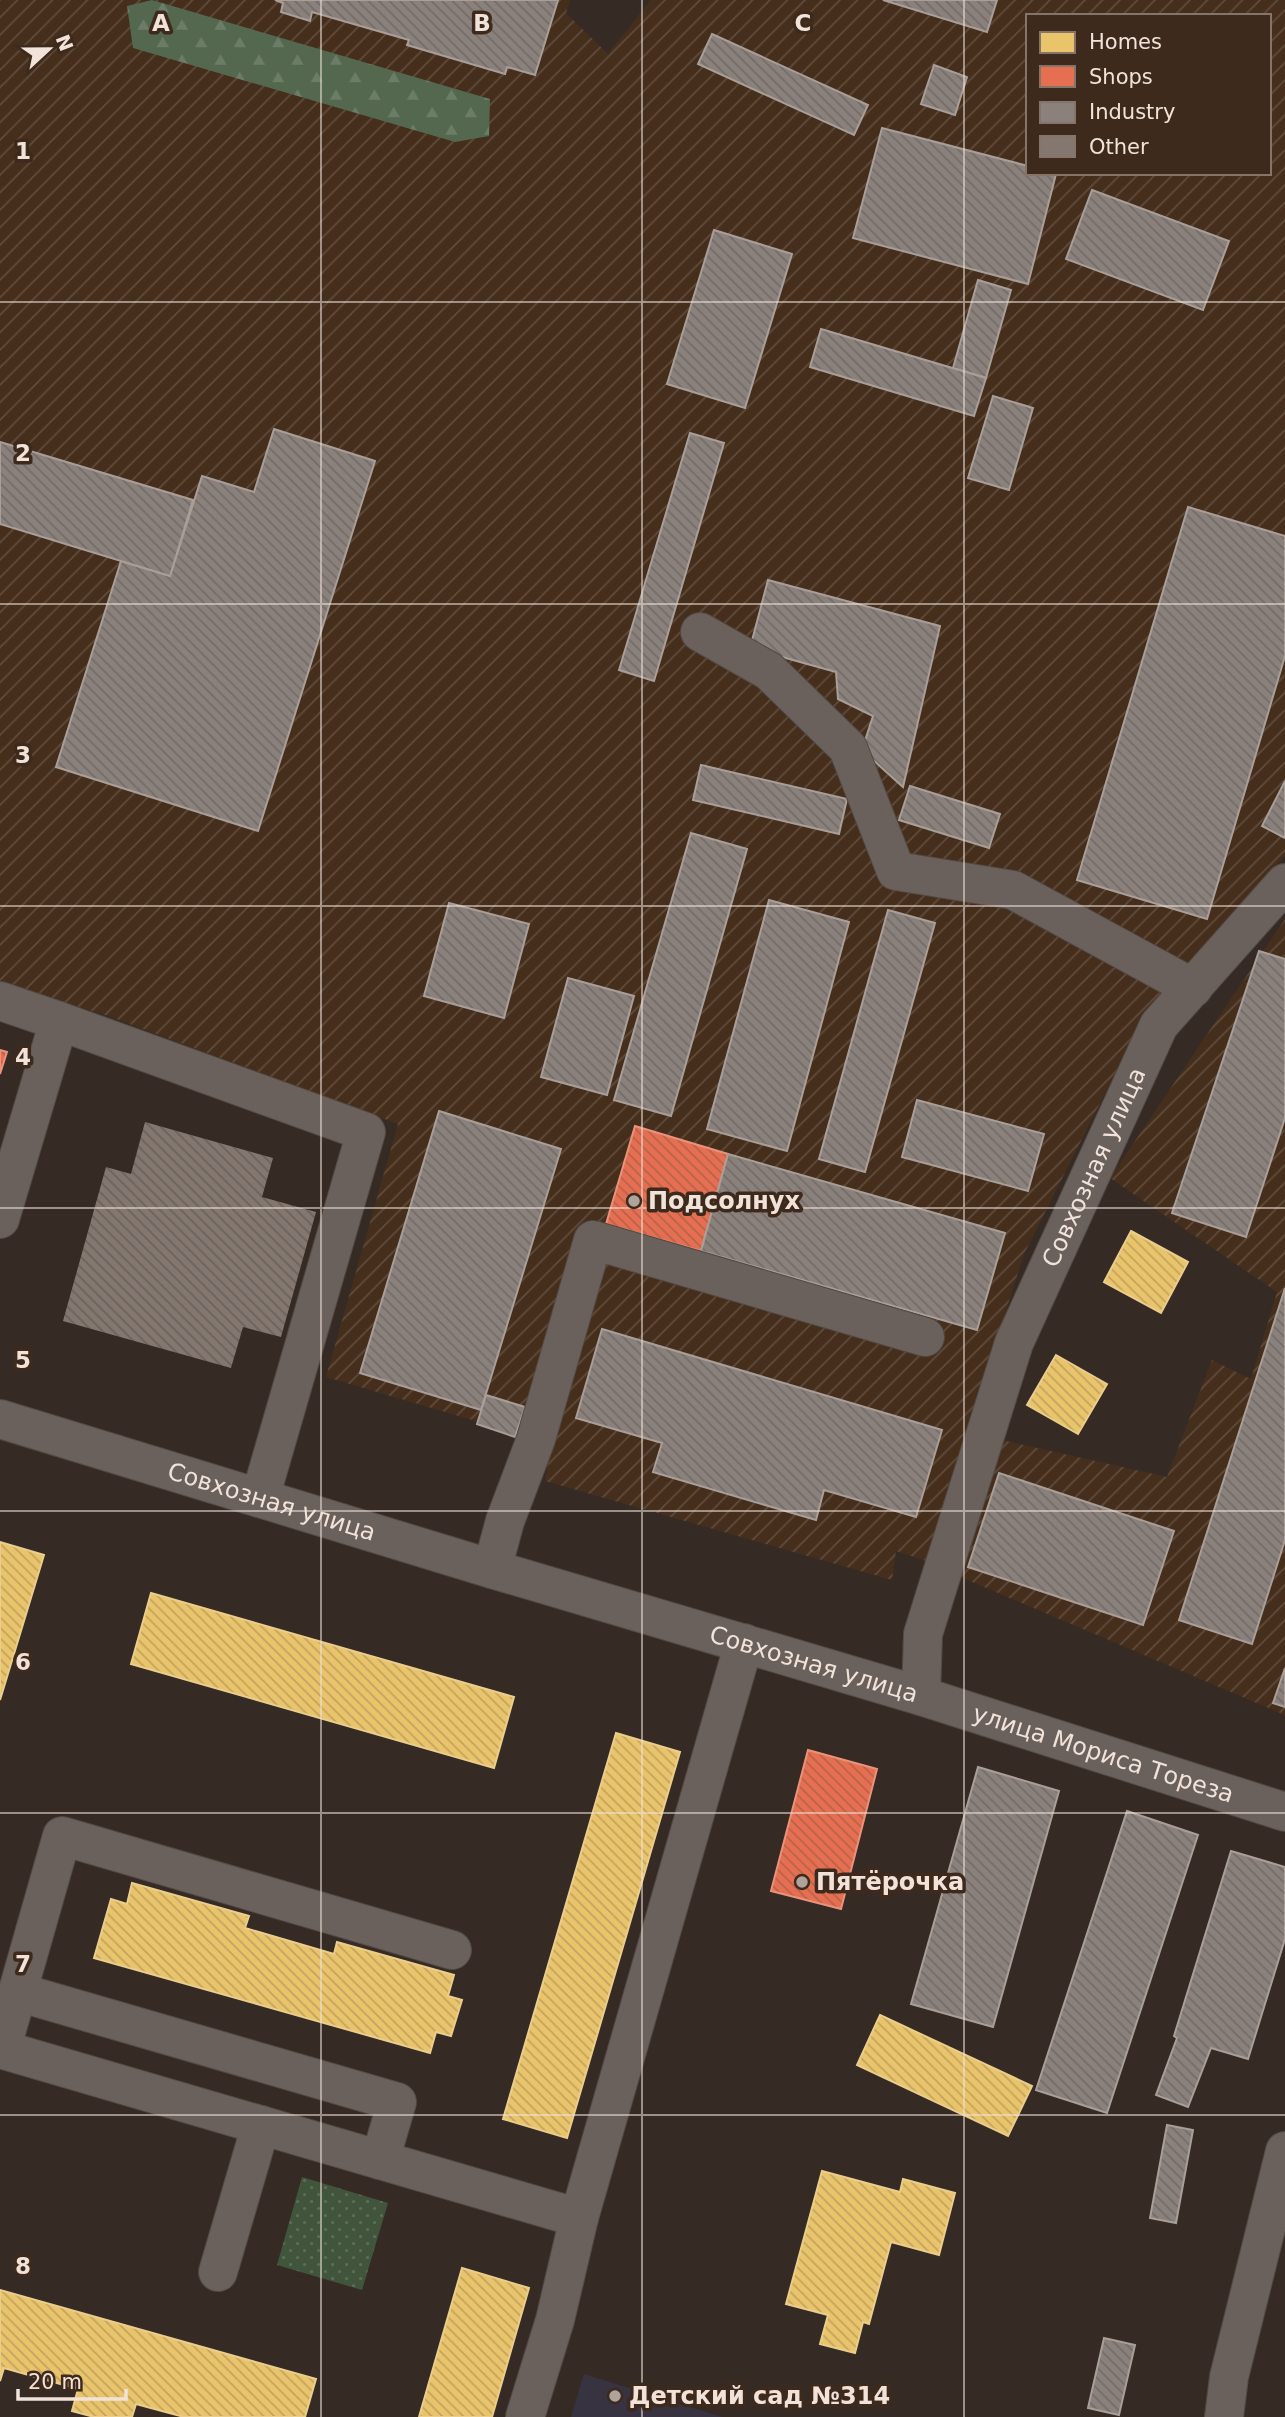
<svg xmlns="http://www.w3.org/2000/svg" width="1285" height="2417" viewBox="0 0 1285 2417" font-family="'DejaVu Sans',sans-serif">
	<defs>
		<pattern id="industrial-furrows" width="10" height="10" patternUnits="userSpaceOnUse" patternTransform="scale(1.75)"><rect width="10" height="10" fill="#452e1c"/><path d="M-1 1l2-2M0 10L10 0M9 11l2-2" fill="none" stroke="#604c3c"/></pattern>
		<pattern id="forest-firs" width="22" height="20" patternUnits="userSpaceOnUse" patternTransform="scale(1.75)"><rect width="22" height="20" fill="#53684e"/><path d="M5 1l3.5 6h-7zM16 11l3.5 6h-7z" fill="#6c7d67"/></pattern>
		<pattern id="park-dots" width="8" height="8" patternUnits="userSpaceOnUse" patternTransform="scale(1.75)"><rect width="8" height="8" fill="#41543c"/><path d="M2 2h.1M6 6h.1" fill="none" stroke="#5d6c58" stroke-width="1.8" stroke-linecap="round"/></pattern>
		<pattern id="homes-back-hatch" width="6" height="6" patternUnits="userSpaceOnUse" patternTransform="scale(1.75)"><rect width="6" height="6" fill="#e9c46a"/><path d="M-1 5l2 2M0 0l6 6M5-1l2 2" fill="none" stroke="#c1a460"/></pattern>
		<pattern id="shops-back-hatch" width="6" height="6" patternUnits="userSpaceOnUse" patternTransform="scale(1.75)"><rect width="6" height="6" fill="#e76f51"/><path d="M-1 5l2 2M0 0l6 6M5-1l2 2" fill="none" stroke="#b7624c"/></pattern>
		<pattern id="industry-back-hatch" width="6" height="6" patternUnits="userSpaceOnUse" patternTransform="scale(1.75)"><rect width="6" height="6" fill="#8a817c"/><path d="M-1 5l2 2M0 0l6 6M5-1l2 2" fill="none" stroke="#736c67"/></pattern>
		<pattern id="building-back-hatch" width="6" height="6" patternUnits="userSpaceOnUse" patternTransform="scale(1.75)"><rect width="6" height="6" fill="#83776f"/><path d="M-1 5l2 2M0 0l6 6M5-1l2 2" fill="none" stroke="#6b635d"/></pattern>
	</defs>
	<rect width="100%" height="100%" fill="#362b24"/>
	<g fill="url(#industrial-furrows)" fill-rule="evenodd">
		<path d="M0,0H570L566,13L608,54L651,0H1285V855L1145,1014L1024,1254L926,1561L896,1551L892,1580L545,1481L551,1443L326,1377L398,1124L108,1016L0,982ZM1028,16H1269V173H1028Z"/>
		<path d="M1285,919V1715L956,1575L1002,1440L1167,1477L1212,1360L1251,1379L1277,1292L1110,1178Z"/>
	</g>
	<path fill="#383341" d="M584,2374L722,2417H571Z"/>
	<path fill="url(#forest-firs)" d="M152,0L490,99L489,136L455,142L133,48L127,6Z"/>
	<path fill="url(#park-dots)" d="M302,2177L388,2203L362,2290L277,2265Z"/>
	<g fill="url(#homes-back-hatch)" stroke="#ebcd8c" stroke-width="2">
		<path d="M1131,1231L1188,1262L1161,1313L1104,1282Z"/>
		<path d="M1056,1355L1107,1384L1078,1434L1027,1405Z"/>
		<path d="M0,1542L44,1555L0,1700Z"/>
		<path d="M151,1593L514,1697L494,1768L131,1664Z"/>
		<path d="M616,1733L680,1752L567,2138L503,2119Z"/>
		<path d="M132,1883L249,1916L245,1928L334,1954L337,1942L454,1975L448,1996L462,2000L451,2036L436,2032L430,2053L94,1958L111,1899L127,1904Z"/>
		<path d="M880,2015L1032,2086L1008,2136L857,2065Z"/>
		<path d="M822,2171L900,2192L903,2179L955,2193L939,2255L891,2242L869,2324L863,2322L855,2353L820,2344L828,2315L786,2304Z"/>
		<path d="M462,2268L529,2288L492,2417H419Z"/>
		<path d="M0,2290L316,2379L305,2417H184L136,2404L132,2417H94L72,2411L78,2389L4,2368L0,2381Z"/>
	</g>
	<g fill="url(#shops-back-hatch)" stroke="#ea927a" stroke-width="2">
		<path d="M0,1050L7,1052L0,1074Z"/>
		<path d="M635,1126L728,1154L701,1251L606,1224Z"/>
		<path d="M808,1750L877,1769L841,1909L771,1891Z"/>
	</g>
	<g fill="url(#industry-back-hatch)" stroke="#a99e98" stroke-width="2">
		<path d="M275,0H558L535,75L507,67L505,74L407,45L409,40L312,12L310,21L281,12L283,3Z"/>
		<path d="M883,0H997L987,32Z"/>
		<path d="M712,34L868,105L854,135L698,64Z"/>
		<path d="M934,65L967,77L955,115L921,104Z"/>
		<path d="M882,128L1028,166V173L1056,174L1028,284L853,238Z"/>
		<path d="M1092,190L1229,241L1203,310L1066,259Z"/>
		<path d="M714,230L792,254L745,408L667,384Z"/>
		<path d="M978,280L1011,290L986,378L953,368Z"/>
		<path d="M821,329L986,378L974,416L810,367Z"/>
		<path d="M993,396L1033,408L1009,490L968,478Z"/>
		<path d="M274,429L375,461L258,831L56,767L121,561L170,576L202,476L254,492Z"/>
		<path d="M690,433L724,443L654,681L619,670Z"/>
		<path d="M0,442L193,500L170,576L0,524Z"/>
		<path d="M1188,507L1285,536V656L1207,919L1077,880Z"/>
		<path d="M768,580L940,626L903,787L862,750L873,716L838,699L836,672L750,648Z"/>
		<path d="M701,765L847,799L839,834L693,800Z"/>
		<path d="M1285,781V838L1262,826Z"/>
		<path d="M910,786L1000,814L989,848L899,820Z"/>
		<path d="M691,833L747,849L671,1116L614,1100Z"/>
		<path d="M769,900L849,922L787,1151L707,1129Z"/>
		<path d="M449,903L529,924L504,1018L424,996Z"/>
		<path d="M888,910L935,923L865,1172L819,1159Z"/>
		<path d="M1259,951L1285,959V1118L1246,1237L1172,1213Z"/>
		<path d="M568,978L634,996L607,1095L541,1077Z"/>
		<path d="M917,1100L1044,1134L1028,1191L902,1157Z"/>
		<path d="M439,1111L561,1149L481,1410L360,1373Z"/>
		<path d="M728,1154L1005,1233L977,1330L701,1251Z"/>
		<path d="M1285,1288V1540L1252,1644L1179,1620Z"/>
		<path d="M602,1329L942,1430L916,1517L824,1490L816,1520L653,1472L662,1443L576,1418Z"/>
		<path d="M486,1395L525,1407L515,1437L477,1424Z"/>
		<path d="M999,1473L1174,1531L1143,1625L968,1567Z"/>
		<path d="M1285,1668V1707L1273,1703Z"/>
		<path d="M978,1767L1059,1791L993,2027L911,2004Z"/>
		<path d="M1127,1811L1198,1835L1107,2113L1036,2090Z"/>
		<path d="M1231,1851L1285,1867V1939L1248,2059L1211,2048L1188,2107L1156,2095L1177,2038L1174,2036Z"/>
		<path d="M1167,2125L1193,2130L1176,2223L1150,2218Z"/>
		<path d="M1104,2338L1135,2345L1119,2415L1088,2408Z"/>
	</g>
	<path fill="url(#building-back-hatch)" d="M145,1122L273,1158L262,1197L316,1212L281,1337L243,1327L231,1368L63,1321L106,1167L131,1174Z"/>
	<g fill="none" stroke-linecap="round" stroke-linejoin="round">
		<defs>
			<g id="minor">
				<path d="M700,632L769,671L848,748L896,871L1013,890L1193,988"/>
				<path d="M0,1001L59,1021"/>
				<path d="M0,1219L59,1021L366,1132L260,1498"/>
				<path id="s1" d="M0,1419L492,1569L921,1696L1285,1812"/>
				<path d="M492,1569L505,1521L536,1439L593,1240L925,1337"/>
				<path id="s2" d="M921,1696L923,1634L1014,1343L1159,1025L1285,883"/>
				<path d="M18,1992L397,2102L380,2160"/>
				<path d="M0,2049L579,2218L744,1643"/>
				<path d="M1,2050L62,1836L452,1950"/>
				<path d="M218,2272L261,2125"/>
				<path d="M525,2417L555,2320L579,2218"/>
				<path d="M1224,2417L1229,2377L1285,2151"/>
			</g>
		</defs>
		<use href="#minor" stroke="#534943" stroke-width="40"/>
		<use href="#minor" stroke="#6a615c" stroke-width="38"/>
	</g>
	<path fill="none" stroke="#f1e3da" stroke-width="2" stroke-opacity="0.55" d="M321,0V2417M642,0V2417M964,0V2417M0,302H1285M0,604H1285M0,906H1285M0,1208H1285M0,1511H1285M0,1813H1285M0,2115H1285"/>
	<g fill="#b0a39a" stroke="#3e2a1c" stroke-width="2.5">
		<circle cx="634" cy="1201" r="7"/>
		<circle cx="802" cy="1882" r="7"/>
		<circle cx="615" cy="2396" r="7"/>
	</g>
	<g text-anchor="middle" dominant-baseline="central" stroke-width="7" stroke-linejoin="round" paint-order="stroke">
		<g font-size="24" fill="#f1e3da" stroke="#3e2a1c">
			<text stroke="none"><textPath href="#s2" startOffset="560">Совхозная улица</textPath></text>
			<text stroke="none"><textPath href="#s1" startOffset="284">Совхозная улица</textPath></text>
			<text stroke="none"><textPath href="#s1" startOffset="850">Совхозная улица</textPath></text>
			<text stroke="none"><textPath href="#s1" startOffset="1153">улица Мориса Тореза</textPath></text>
		</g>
		<g font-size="24" font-weight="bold" fill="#f1e3da" stroke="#3e2a1c" text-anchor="start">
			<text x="648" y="1201">Подсолнух</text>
			<text x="816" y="1882">Пятёрочка</text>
			<text x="629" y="2396">Детский сад №314</text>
		</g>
	</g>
	<g font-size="23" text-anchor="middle" font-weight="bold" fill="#f1e3da" stroke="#3e2a1c" stroke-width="7" stroke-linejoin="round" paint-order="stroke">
		<text x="161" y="31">A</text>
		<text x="482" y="31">B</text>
		<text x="803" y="31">C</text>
		<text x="23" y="159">1</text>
		<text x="23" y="461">2</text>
		<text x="23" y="763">3</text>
		<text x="23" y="1065">4</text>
		<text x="23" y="1368">5</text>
		<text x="23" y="1670">6</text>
		<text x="23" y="1972">7</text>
		<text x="23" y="2274">8</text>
	</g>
	<rect x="1026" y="14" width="245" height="161" fill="#3e2a1c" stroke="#867468" stroke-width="2"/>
	<rect x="1040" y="32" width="35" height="21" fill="#e9c46a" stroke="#867468" stroke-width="2"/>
	<text x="1089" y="49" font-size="21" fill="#f1e3da">Homes</text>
	<rect x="1040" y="66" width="35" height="21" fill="#e76f51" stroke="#867468" stroke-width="2"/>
	<text x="1089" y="84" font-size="21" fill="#f1e3da">Shops</text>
	<rect x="1040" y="102" width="35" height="21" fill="#8a817c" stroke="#867468" stroke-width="2"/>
	<text x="1089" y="119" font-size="21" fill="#f1e3da">Industry</text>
	<rect x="1040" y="136" width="35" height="21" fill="#83776f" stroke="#867468" stroke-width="2"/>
	<text x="1089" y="154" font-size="21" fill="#f1e3da">Other</text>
	<g transform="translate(49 49) rotate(68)" stroke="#3e2a1c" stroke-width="5" paint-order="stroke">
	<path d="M0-5L12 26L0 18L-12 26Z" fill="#f1e3da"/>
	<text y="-10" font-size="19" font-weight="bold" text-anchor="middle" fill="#f1e3da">N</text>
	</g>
	<path d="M18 2389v10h108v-10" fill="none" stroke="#f1e3da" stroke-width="3.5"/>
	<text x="28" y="2389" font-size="21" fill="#f1e3da" stroke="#3e2a1c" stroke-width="5" paint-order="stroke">20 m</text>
</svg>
